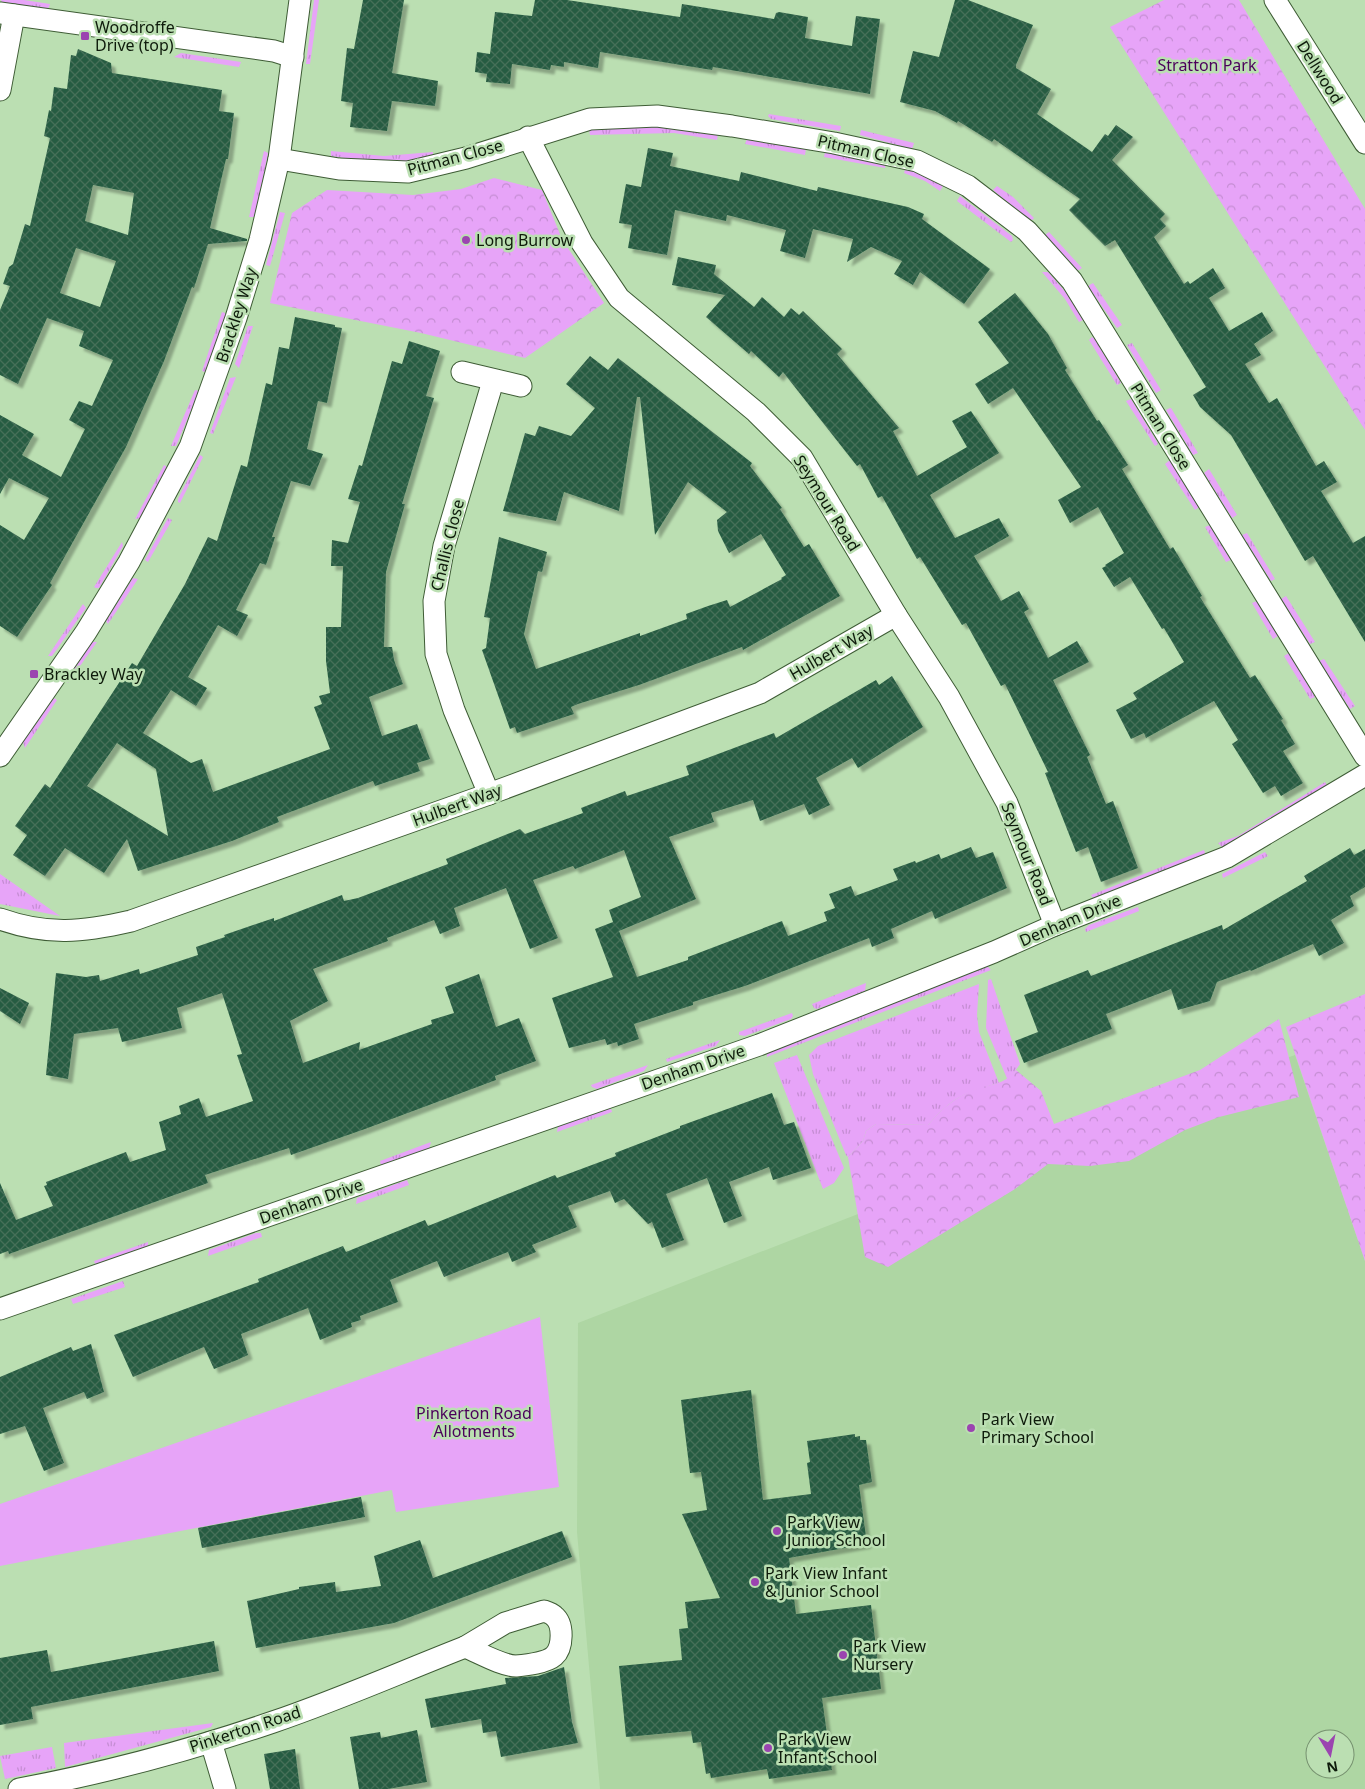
<svg xmlns="http://www.w3.org/2000/svg" width="1365" height="1789" viewBox="0 0 1365 1789" font-family="'Noto Sans',sans-serif">
	<defs>
		<pattern id="grass-tufts" width="24" height="20" patternUnits="userSpaceOnUse" patternTransform="scale(1.25)"><rect width="24" height="20" fill="#e7a4f8"/><path d="M3 7l-1-3M5 7V3M7 7l1-3M15 17l-1-3M17 17v-4M19 17l1-3" fill="none" stroke="#c58dd3"/></pattern>
		<pattern id="forest-crowns" width="20" height="18" patternUnits="userSpaceOnUse" patternTransform="scale(1.25)"><rect width="20" height="18" fill="#e7a4f8"/><path d="M2 6a3 3 0 1 1 6 0M12 15a3 3 0 1 1 6 0" fill="none" stroke="#c58dd3"/></pattern>
		<pattern id="building-cross-hatch" width="8" height="8" patternUnits="userSpaceOnUse" patternTransform="scale(1.25)"><rect width="8" height="8" fill="#285c42"/><path d="M0 0l8 8M0 8l8-8" fill="none" stroke="#456f59"/></pattern>
		<filter id="shadow"><feDropShadow dx="4.5" dy="4.5" stdDeviation="1" flood-color="#0004"/></filter>
	</defs>
	<rect width="100%" height="100%" fill="#bbdfb2"/>
	<path fill="#aed6a3" fill-rule="evenodd" d="M1295,1055L1365,1261V1789H600L577,1532L578,1323L876,1207ZM1315,1739H1345V1769H1315Z"/>
	<g fill="url(#grass-tufts)">
		<path d="M1,0H24L50,4L48,9L2,3Z"/>
		<path d="M314,0H319L310,64H306Z"/>
		<path d="M181,53L241,62L239,67L174,57Z"/>
		<path d="M769,114L841,126L840,131L771,119L768,116Z"/>
		<path d="M673,126L718,134L717,140L674,133L590,135L589,129Z"/>
		<path d="M861,130L914,143L912,149L860,135Z"/>
		<path d="M747,139L806,148L805,155L745,144Z"/>
		<path d="M264,151L268,153L255,217H249Z"/>
		<path d="M331,151L384,156L433,152V156C405,167 360,160 331,156Z"/>
		<path d="M825,152L886,163L885,168L824,157Z"/>
		<path d="M909,169L927,176L943,186L940,191L925,181L904,173L905,170Z"/>
		<path d="M997,186L1013,197L1034,218L1030,222L993,190Z"/>
		<path d="M960,196L1012,236L1013,240L1011,242L957,201Z"/>
		<path d="M280,212L285,213L270,266L266,265Z"/>
		<path d="M1049,232L1082,268L1077,271L1045,235Z"/>
		<path d="M1042,272H1048L1069,296L1085,319L1079,322L1065,299Z"/>
		<path d="M1093,283L1122,325L1117,328L1088,286Z"/>
		<path d="M222,312L225,313L226,317L208,373L202,371Z"/>
		<path d="M248,326H253L239,368L235,364Z"/>
		<path d="M1092,337L1095,339L1121,383L1117,385L1089,340Z"/>
		<path d="M1132,343L1161,390L1156,393L1127,345Z"/>
		<path d="M236,377L213,434L210,433L230,378Z"/>
		<path d="M195,390L199,391L176,446H171Z"/>
		<path d="M1131,399L1157,442L1158,444L1155,446L1126,401Z"/>
		<path d="M1170,408H1171L1198,453L1193,455L1166,410Z"/>
		<path d="M200,455L203,457L180,503L178,502V499Z"/>
		<path d="M1170,460L1199,507L1195,510L1165,464Z"/>
		<path d="M164,465L167,467L141,518L135,519Z"/>
		<path d="M1209,469L1237,515L1232,518L1204,473Z"/>
		<path d="M168,518L172,520L148,562L145,560Z"/>
		<path d="M1210,525L1231,560L1226,562L1205,527Z"/>
		<path d="M1247,533L1275,579L1271,581L1242,535Z"/>
		<path d="M122,542L123,546L99,588H96L94,587Z"/>
		<path d="M133,578L138,579L108,624L106,621Z"/>
		<path d="M1286,596L1315,642L1310,644L1281,599Z"/>
		<path d="M1257,601L1278,636L1273,639L1252,603Z"/>
		<path d="M83,604L86,608L52,656H48Z"/>
		<path d="M91,642H97L68,683L66,681L67,678Z"/>
		<path d="M1289,653L1315,697L1310,699L1284,656Z"/>
		<path d="M1324,659L1355,706L1350,709L1319,661Z"/>
		<path d="M54,698L57,700L25,748L23,742Z"/>
		<path d="M1325,782L1328,787L1223,848L1218,843L1238,836Z"/>
		<path d="M1204,850L1206,856L1094,899L1091,895Z"/>
		<path d="M1265,852L1268,856L1223,878L1222,874Z"/>
		<path d="M0,874L60,916L0,904Z"/>
		<path d="M1138,907L1139,911L1086,932L1085,929L1089,925Z"/>
		<path d="M986,965L991,970L767,1057V1053Z"/>
		<path d="M991,979L1020,1064L1008,1081L986,1028L988,980Z"/>
		<path d="M866,983L865,991L817,1009L814,1008L812,1004Z"/>
		<path d="M979,984L977,1015L979,1032L999,1083C963,1093 953,1097 928,1125L876,1124L866,1131L863,1141L848,1157L846,1155L813,1074L809,1055L818,1046Z"/>
		<path d="M792,1013L793,1016L791,1019L745,1036L739,1035V1032Z"/>
		<path d="M720,1040L716,1046L667,1062L666,1059Z"/>
		<path d="M797,1055L844,1168L834,1183L823,1189L774,1063Z"/>
		<path d="M648,1065L644,1071L597,1089L592,1087L591,1085Z"/>
		<path d="M605,1109H611L612,1112L557,1132L558,1126Z"/>
		<path d="M431,1142L429,1149L381,1165L380,1161Z"/>
		<path d="M407,1180L409,1185L356,1204L357,1198Z"/>
		<path d="M256,1233H261L262,1237L208,1256L209,1250Z"/>
		<path d="M148,1242V1248L96,1266L94,1261Z"/>
		<path d="M123,1281L125,1287L73,1304L71,1299Z"/>
		<path d="M213,1723L211,1727L65,1767L64,1743Z"/>
		<path d="M52,1747L56,1768L5,1779L0,1756Z"/>
	</g>
	<g fill="url(#forest-crowns)">
		<path d="M1164,0H1239L1365,209V430L1110,27Z"/>
		<path d="M494,178L542,190L562,239L604,303L525,358L421,333L270,303L292,213L327,190L413,195L461,189Z"/>
		<path d="M1365,994V1261L1286,1027Z"/>
		<path d="M1279,1019L1299,1097L1219,1117L1185,1130L1129,1161L1090,1166L1048,1164L1015,1189L888,1267L865,1257L848,1157L863,1141L866,1131L876,1124L928,1125C941,1110 949,1102 967,1093C986,1083 1002,1088 1016,1070L1041,1091L1054,1124L1200,1070Z"/>
	</g>
	<path fill="#e7a4f8" d="M540,1317L559,1487L396,1512L392,1490L0,1566V1504Z"/>
	<g fill="url(#building-cross-hatch)" fill-rule="evenodd" filter="url(#shadow)">
		<path d="M363,0H404L392,73L438,81L435,106L392,101L387,131L350,127L353,103L341,101L347,48L354,49Z"/>
		<path d="M535,0H567L680,17L682,4L774,19L776,13L779,12L808,17L805,38L852,46L856,16L880,19L870,94L713,67L712,70L600,52L598,68L564,62V67L551,65L550,70L512,64L510,84L486,82L487,74L475,72L477,52L490,54L495,12L532,16Z"/>
		<path d="M955,0H968L1033,25L1016,65V68L1051,89L1037,114L1092,152L1105,134L1108,136L1116,125L1133,137L1112,160L1165,214L1160,219L1166,226L1154,237L1184,284L1188,281L1190,284L1213,268L1225,288L1209,298L1229,331L1262,312L1273,331L1254,344L1261,355L1245,364L1269,403L1277,398L1316,466L1324,461L1337,482L1321,491L1353,543L1365,536V642L1313,556L1305,561L1231,435L1200,407L1193,395L1206,387L1115,240L1105,246L1069,210L1080,199L994,139L992,142L958,121L957,123L935,111L900,102L913,51L939,57Z"/>
		<path d="M78,49L111,63L112,73L222,90L219,111L234,113L228,159H226L210,228L247,239V241L208,244L194,288L192,287L164,361L126,447L50,583L52,585L17,637L0,626V525L24,540L49,498L9,478L0,494V415L34,434L22,455L61,477L85,429L69,420L79,401L92,406L113,360L79,346L84,331L47,318L18,384L0,375V310L10,286L3,284L9,267L13,264L25,224L30,226L50,138L44,136L49,110L51,111L54,87L67,89L71,55L76,56ZM93,185L134,193L128,235L85,221ZM76,248L116,261L100,307L60,293Z"/>
		<path d="M648,148L673,153L670,166L739,181L741,172L817,191L818,187L908,207L924,214L922,219L990,269L964,304L920,272L913,285L894,274L902,261L871,247L847,262L853,239L813,229L805,258L780,251L786,230L727,215L726,221L675,210L667,255L628,248L632,225L619,223L626,184L641,187Z"/>
		<path d="M678,257L716,265L714,274L754,307L762,297L784,317L791,308L799,315L803,311L842,349L837,354L899,428L893,431L917,476L967,447L952,421L971,411L999,453L930,495L955,538L999,518L1009,536L974,556L1001,601L1019,591L1029,609L1024,612L1048,658L1077,641L1089,662L1053,680L1090,755L1087,757L1106,804L1113,801L1138,868L1101,882L1088,847L1076,852L1045,773L1048,772L1005,684L1001,686L966,623L962,625L920,557L917,559L882,496L878,498L860,464L857,466L783,372L779,377L751,351L749,354L706,317L725,295L672,285Z"/>
		<path d="M1015,293L1048,334L1067,368L1065,370L1097,421L1099,420L1128,465L1122,469L1170,549L1173,547L1202,596L1200,597L1250,678L1255,675L1283,719L1281,720L1295,744L1283,751L1303,783L1281,796L1275,786L1263,793L1232,744L1238,740L1214,701L1146,738L1144,733L1131,739L1116,710L1137,699L1133,693L1184,662L1164,628L1162,629L1130,577L1114,587L1102,568L1106,566L1105,565L1124,553L1098,507L1070,523L1058,500L1081,487L1013,388L988,404L975,384L1009,363L978,322Z"/>
		<path d="M295,317L335,325V327L342,328L327,403L318,401L307,449L323,454L310,486L291,481L272,537H275L266,565L260,563L236,610L248,615L237,636L218,625L188,677L207,688L196,706L171,690L143,733L191,763L202,759L213,792L330,749L314,707L322,704L319,696L330,693L326,661V627H341L343,566H331L332,540L348,543L360,502L348,499L359,465L362,466L392,361L402,364L409,341L440,351L426,396L434,398L402,504H405L386,572L384,647H392L394,660L403,684L369,697L382,736L417,724L430,759L417,763L420,771L375,786L373,781L277,817L279,822L232,841L138,871L127,839L104,873L65,848L45,876L13,855L27,835L15,826L45,784L50,788L132,663L137,666L185,584L208,537L217,541L241,465L247,467L266,383L272,385L279,347L289,349ZM117,743L156,769L168,836L87,786Z"/>
		<path d="M590,356L608,370L618,358L752,463L750,466L782,508L780,509L804,547L809,544L840,596L743,650L742,647L639,685L578,704L571,707L574,714L517,733L515,727L510,729L482,650L486,648L490,618L484,617L499,537L547,552L542,572L538,571L524,634L536,669L640,633V636L687,619L686,614L708,606L727,600L730,607L782,579L781,578L786,575L761,534L729,553L718,531L717,520L727,512L688,482L655,535L640,397H637L619,511L564,492L556,521L503,511L525,433L535,436L539,426L571,436L595,408L566,384Z"/>
		<path d="M892,676L923,727L858,768L852,758L816,778L830,805L809,815L804,804L760,821L753,800L711,813L714,822L669,837L696,899L619,931L637,977L688,960V957L782,921L788,936L827,921L824,912L835,908L829,894L851,886L855,896L898,880L893,869L915,861L916,863L939,854L941,859L971,847L976,858L993,852L1007,888L935,919L932,911L891,929L894,938L872,947L869,938L745,986L693,1002V1005L634,1024L639,1039L618,1046L617,1042L607,1045L605,1039L569,1048L552,998L613,977L595,929L613,922L609,910L641,897L624,850L575,869L573,866L533,880L558,938L530,949L506,888L454,908L460,926L440,934L434,920L387,938L388,941L313,969L328,1001L290,1021L303,1063L360,1042L359,1050L432,1024L431,1020L454,1013L445,987L479,974L496,1027L519,1018L536,1061L495,1076L496,1080L365,1129L291,1155L289,1148L205,1175L208,1183L9,1254L8,1251L0,1254V1183L16,1220L53,1206L44,1186L47,1185L46,1182L126,1152L130,1162L166,1150L159,1122L181,1114L179,1106L199,1098L206,1117L253,1101L237,1055L242,1054L222,993L177,1008L182,1028L122,1042L118,1028L74,1034L68,1079L46,1075L56,973L86,977L99,975L100,981L139,969L140,974L198,955L196,947L225,937L224,935L274,918V921L342,895L344,901L358,898L448,864L446,859L520,829L525,834L583,813L581,808L625,791L627,796L689,775L686,766L774,733L776,738L876,680L879,685Z"/>
		<path d="M1350,848L1354,855L1365,849V887L1350,896L1354,906L1331,920L1344,943L1319,956L1313,944L1251,971L1250,970L1217,982L1210,1001L1178,1010L1171,989L1106,1014L1112,1029L1024,1063L1015,1041L1038,1032L1024,995L1088,970L1091,976L1222,925L1223,930L1307,881L1304,876Z"/>
		<path d="M0,988L29,1003L20,1024L0,1011Z"/>
		<path d="M772,1093L784,1125L794,1122L811,1168L773,1180L769,1167L729,1182L742,1216L724,1223L707,1178L666,1194L684,1240L662,1248L652,1222L648,1224L624,1199L615,1203L610,1191L568,1206L577,1227L532,1245L536,1252L512,1262L508,1252L444,1277L437,1261L390,1280L398,1302L360,1316L361,1320L351,1323L352,1327L320,1340L308,1308L241,1334L248,1355L237,1360L214,1369L204,1347L133,1377L114,1335L259,1282L258,1279L343,1246L346,1252L425,1220L428,1226L555,1175L557,1178L616,1156L615,1153L680,1128V1126Z"/>
		<path d="M91,1344L104,1392L87,1399L84,1392L43,1408L64,1463L44,1471L25,1426L0,1434V1377L71,1347L73,1351Z"/>
		<path d="M751,1390L763,1500L811,1494L807,1463L810,1462L807,1441L855,1434V1437L860,1436V1440H866L872,1482L859,1485L867,1544L789,1558L796,1614L871,1605L881,1689L822,1698L832,1770L769,1779L767,1769L711,1778L710,1773L706,1774L701,1742L693,1743L691,1731L626,1737L619,1666L682,1660L679,1629L688,1628L685,1602L720,1598L682,1514L707,1510L701,1472L690,1473L681,1400Z"/>
		<path d="M361,1497L365,1517L202,1548L198,1528Z"/>
		<path d="M562,1531L572,1557L394,1623L256,1648L247,1601L299,1589V1587L335,1582L336,1592L381,1586L374,1556L420,1540L433,1578Z"/>
		<path d="M214,1641L219,1671L31,1707L33,1719L0,1725V1658L47,1650L51,1672Z"/>
		<path d="M564,1667L572,1722L578,1743L501,1757L496,1731L483,1733L481,1719L431,1728L425,1699L506,1684L505,1678L538,1676Z"/>
		<path d="M417,1730L427,1782L388,1789H359L350,1737L380,1732L381,1738Z"/>
		<path d="M295,1749L300,1789H270L264,1754Z"/>
	</g>
	<g fill="none" stroke-linecap="round" stroke-linejoin="round">
		<defs>
			<g id="street">
				<path d="M1275,0L1365,143"/>
				<path d="M0,13L274,51L293,57"/>
				<path d="M0,90L14,15"/>
				<path d="M528,137L582,243L619,298L756,412L802,458L896,615L949,697L1007,803L1055,925"/>
				<path d="M279,159L339,169L408,172L466,158L590,119L657,116L732,126L834,143L917,161L968,186L1027,231L1072,281L1365,756"/>
				<path d="M462,372L521,386"/>
				<path d="M0,756L86,632L129,562L190,447L236,318L260,240L279,159L300,0"/>
				<path d="M489,794L454,710L436,654L434,601L444,546L493,381"/>
				<path d="M0,919C48,936 83,932 131,921L489,794L760,693L896,615"/>
				<path d="M0,1309L759,1045L994,952L1055,925L1227,857L1365,775"/>
				<path d="M544,1611C547,1612 552,1614 554,1616C564,1624 563,1648 554,1656C546,1663 526,1665 516,1666C502,1666 478,1652 465,1647L505,1623Z"/>
				<path d="M211,1742L225,1789"/>
				<path d="M19,1789C105,1773 191,1750 273,1722C338,1700 401,1672 465,1647"/>
			</g>
		</defs>
		<use href="#street" stroke="#3e5c35" stroke-width="23"/>
		<use href="#street" stroke="#fff" stroke-width="21"/>
	</g>
	<g fill="#9b44b0" stroke="#bbdfb2" stroke-width="2">
		<rect x="80" y="31" width="10" height="10" rx="2.5"/>
		<circle cx="466" cy="240" r="5"/>
		<rect x="29" y="669" width="10" height="10" rx="2.5"/>
		<circle cx="971" cy="1428" r="5"/>
		<circle cx="777" cy="1531" r="5"/>
		<circle cx="755" cy="1582" r="5"/>
		<circle cx="843" cy="1655" r="5"/>
		<circle cx="768" cy="1748" r="5"/>
	</g>
	<g text-anchor="middle" dominant-baseline="central" stroke-width="5" stroke-linejoin="round" paint-order="stroke">
		<g font-size="16" fill="#0e1b0b" stroke="#bbdfb2" text-anchor="start">
			<text x="95" y="27">Woodroffe<tspan x="95" dy="18">Drive (top)</tspan></text>
			<text x="476" y="240">Long Burrow</text>
			<text x="44" y="674">Brackley Way</text>
			<text x="981" y="1419">Park View<tspan x="981" dy="18">Primary School</tspan></text>
			<text x="787" y="1522">Park View<tspan x="787" dy="18">Junior School</tspan></text>
			<text x="765" y="1573">Park View Infant<tspan x="765" dy="18">&amp; Junior School</tspan></text>
			<text x="853" y="1646">Park View<tspan x="853" dy="18">Nursery</tspan></text>
			<text x="778" y="1739">Park View<tspan x="778" dy="18">Infant School</tspan></text>
		</g>
		<g font-size="16" fill="#4b005b" stroke="#bbdfb2">
			<text x="1207" y="65">Stratton Park</text>
			<text x="474" y="1413">Pinkerton Road<tspan x="474" dy="18">Allotments</tspan></text>
		</g>
		<g font-size="16" fill="#0e1b0b" stroke="#bbdfb2">
			<text transform="translate(1320 72) rotate(58)">Dellwood</text>
			<text transform="translate(866 151) rotate(13)">Pitman Close</text>
			<text transform="translate(455 157) rotate(-15)">Pitman Close</text>
			<text transform="translate(236 315) rotate(-72)">Brackley Way</text>
			<text transform="translate(1161 426) rotate(58)">Pitman Close</text>
			<text transform="translate(827 503) rotate(58)">Seymour Road</text>
			<text transform="translate(447 545) rotate(-76)">Challis Close</text>
			<text transform="translate(831 652) rotate(-30)">Hulbert Way</text>
			<text transform="translate(457 805) rotate(-20)">Hulbert Way</text>
			<text transform="translate(1027 854) rotate(68)">Seymour Road</text>
			<text transform="translate(1070 920) rotate(-23)">Denham Drive</text>
			<text transform="translate(693 1067) rotate(-19)">Denham Drive</text>
			<text transform="translate(311 1201) rotate(-19)">Denham Drive</text>
			<text transform="translate(245 1729) rotate(-18)">Pinkerton Road</text>
		</g>
	</g>
	<g transform="translate(1330 1754) rotate(170)"><circle r="24" fill="#bbdfb2" stroke="#76916f"/>
	<path d="M0-4L9 19L0 12L-9 19Z" fill="#9b44b0"/>
	<text y="-8" font-size="14" font-weight="bold" text-anchor="middle" fill="#0e1b0b">N</text>
	</g>
</svg>
